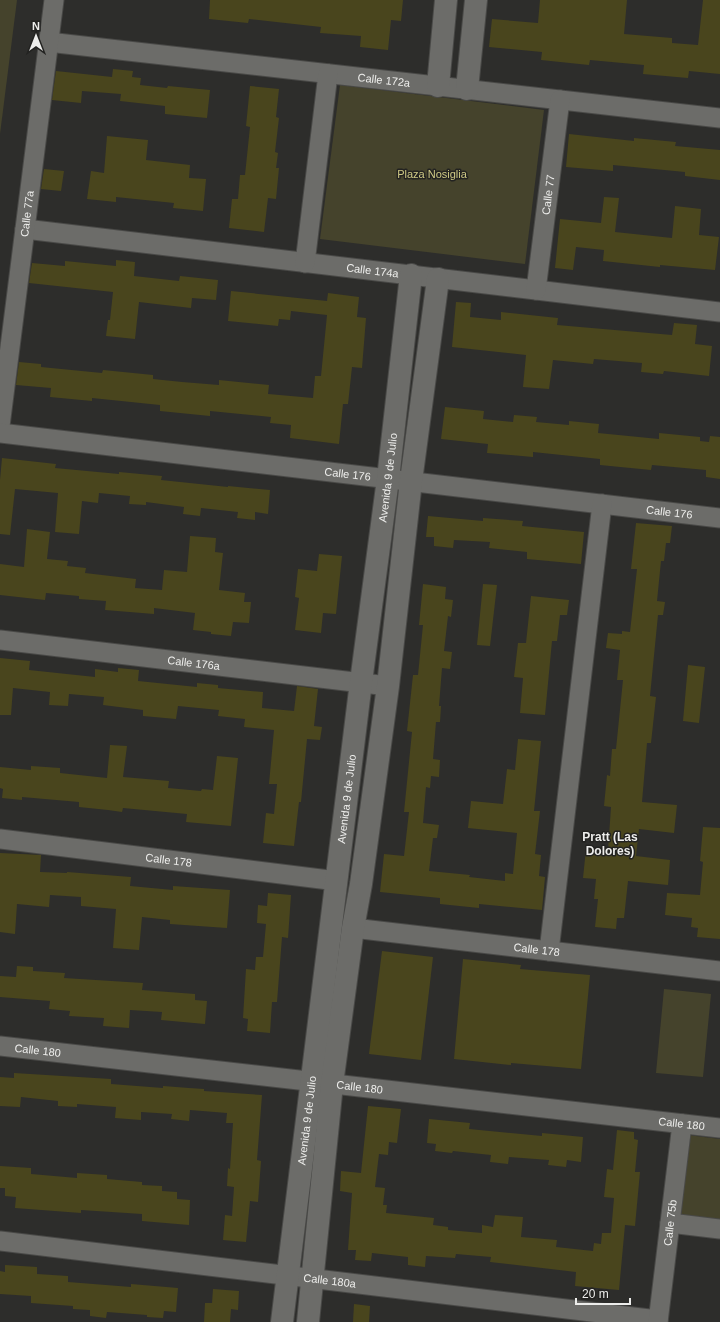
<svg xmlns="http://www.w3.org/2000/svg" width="720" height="1322" viewBox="0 0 720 1322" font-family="Arial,sans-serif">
	<rect width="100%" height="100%" fill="#2d2d2b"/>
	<g fill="#45432c">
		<path d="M0,0H17L0,134Z"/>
		<path d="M340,85L544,110L525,264L320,239Z"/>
		<path d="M664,989L711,994L703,1077L656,1073Z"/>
		<path d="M688,1135L720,1139V1221L679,1216Z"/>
	</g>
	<g fill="#49451d">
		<path d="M210,0H403L401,21L391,20L388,50L360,47L361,36L320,33L321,27L249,19L248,23L209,19Z"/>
		<path d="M540,0H627L624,34L672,38V43L698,45L703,0H720V74L689,71L688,78L643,74L644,65L590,60L589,65L541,60L542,52L489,47L492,19L538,23Z"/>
		<path d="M113,69L133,71L132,77L141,78L140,85L167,88L168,86L210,90L207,118L165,114V106L120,101L121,94L82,91L81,103L52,100L56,71L112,77Z"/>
		<path d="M250,86L279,89L276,117L279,118L275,152L278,153L276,168H279L276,199L268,198L264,232L229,228L232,199H238L240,175H245L250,127L246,126Z"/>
		<path d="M569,134L634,141V138L676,142L675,146L720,150V180L685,176V172L613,165V171L566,167Z"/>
		<path d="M107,136L148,140L146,160L190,165L189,178L206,179L203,211L173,208L174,203L116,197V202L87,199L91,171L104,173Z"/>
		<path d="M44,169L64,171L61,191L41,189Z"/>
		<path d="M604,197L619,198L615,232L672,238L675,206L701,209L699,235L719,237L715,270L660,265V267L603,261L604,250L576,247L573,270L555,268L560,219L601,223Z"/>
		<path d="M116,260L135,262L134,276L179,281L180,276L218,280L216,300L192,298L191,308L139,302L135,339L106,336L108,320H110L113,292L29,283L32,263L65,266V261L116,266Z"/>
		<path d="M231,291L327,301L328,293L359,297L357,317L366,318L362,368L352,367L348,404H343L339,444L290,438L291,425L270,423L271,417L210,411V416L160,411V405L92,398V401L50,397L51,388L16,385L19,362L41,364V367L102,373L103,370L153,375V379L182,382L219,385V380L269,385L268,394L313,398L315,376H321L327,315L291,311L290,320L279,319L278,326L228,321Z"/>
		<path d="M456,302L471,303L470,317L501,320V312L558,318L557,325L672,335L674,323L697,325L695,344L712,346L709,376L664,371L663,374L641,372L642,363L594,359L593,364L553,360L549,389L523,387L526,355L452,347Z"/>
		<path d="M445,407L484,411L483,419L513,422L514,415L537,417L536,422L569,425V421L599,424L598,433L659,439V433L700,437V441L709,442L710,436L720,437V479L706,477V470L652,465L651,470L600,465V459L533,452V457L487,453L488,444L441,439Z"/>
		<path d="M2,458L56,464L55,468L119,474V472L162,476L161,480L228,487V486L270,490L268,514L255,512V520L237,518L238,512L201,508L200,516L183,514L184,507L146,502V505L129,504L130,496L99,493L98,503L82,501L79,534L55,532L58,493L15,489L10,535L0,534V480Z"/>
		<path d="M428,516L483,521V518L523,521L522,526L584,532L581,564L527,559V552L489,548L490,542L454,540L453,548L434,546V537H426Z"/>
		<path d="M636,523L672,526L670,543H666L664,561H661L657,601L665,602L663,615H658L650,696L656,697L651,743H647L642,802L677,805L674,833L639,829L636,856L670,860L668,885L628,881L624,918H617L616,929L595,927L598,899H594L596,879L583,878L586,849L608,851L611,807L604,806L607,775L610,776L612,749H616L623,680H617L620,650L606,648L608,633L622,634V631L630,632L637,569H631Z"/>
		<path d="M27,529L50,532L47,559L68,561L67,566L86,568L85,573L136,579L135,588L162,590L164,570L187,572L190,536L216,538L215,552L223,553L219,590L245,593L244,602H251L249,623L233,622L231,636L211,634V632L193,630L195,613L154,608V614L105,610L106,601L79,599V596L46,593L45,600L0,595V564L24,567Z"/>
		<path d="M319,554L342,556L336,614L323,613L321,633L295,630L299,598L295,597L298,569L317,571Z"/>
		<path d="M423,584L446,587L445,599L453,600L451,617L448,616L444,651L452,652L450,669L442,668L439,706H441L440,722H436L433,759L440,760L439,777L431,776L430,788L426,787L423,823L439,825L437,838H433L429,871L470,875L469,877L505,881V873L513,874L517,833L468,828L471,801L503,804L507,769L515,770L518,739L541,741L534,811H540L535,854L541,855L539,876L545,877L542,910L479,904V908L440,904V898L380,892L384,854L404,856L409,812H404L412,732L407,731L413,675H418L423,625H419Z"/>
		<path d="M483,584L497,585L490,646L477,645Z"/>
		<path d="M531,596L569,600L567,615H560L557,641H552L545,715L520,713L523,678L514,677L518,643H526Z"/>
		<path d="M0,658L30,661L29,670L95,677V669L118,672V668L139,670L138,681L197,687V683L218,685V688L263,692L262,708L294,711L297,686L318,689L314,726L322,727L320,740L307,739L301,802H299L294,846L263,843L266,813L274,814L277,784H269L274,730L244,727L245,719L218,716L219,710L178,706L176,719L143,716V710L103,705L104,697L69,694L68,706L49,705L50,692L13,688L11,715H0Z"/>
		<path d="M688,665L705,667L699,723L683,721Z"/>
		<path d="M110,745L127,746L123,777L169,781L168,788L201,791L202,789L213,790L217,756L238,758L231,826L186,822L187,814L123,808L122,812L108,810L79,807V802L22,797V800L2,798L3,789L0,788V767L31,770V766L60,768V773L107,778Z"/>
		<path d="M703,827L720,828V939L697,937L698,928L691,927L692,918L665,915L667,893L700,895L703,862L700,861Z"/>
		<path d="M0,853L41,855L40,872L67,873V872L131,877L130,886L173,890V886L230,890L227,928L170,924V920L142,917L139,950L113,948L116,909L81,906V897L50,895L49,907L17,904L15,934L0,932Z"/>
		<path d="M268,893L291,895L288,938L282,937L277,1002H272L270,1033L247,1031L248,1019L243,1018L246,969L255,970L256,957H263L266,924L257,923L258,905L267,906Z"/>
		<path d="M382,951L433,957L421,1060L369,1054Z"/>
		<path d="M463,959L521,965L520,969L590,975L581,1069L511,1063V1065L454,1059Z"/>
		<path d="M17,966L33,967V971L65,973L64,978L143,983L142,990L195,994V1000L207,1001L205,1024L161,1020L162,1012L130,1010L129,1028L103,1026L104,1018L69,1016L70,1011L49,1009L50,1001L0,997V976L16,977Z"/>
		<path d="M14,1073L111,1079V1084L163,1088V1086L189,1088L204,1089V1091L262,1095L257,1160L261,1161L258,1202L250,1201L246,1242L223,1240L225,1215L232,1216L234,1187L227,1186L228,1168L230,1169L233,1123H226L227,1113L190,1110L189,1121L171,1119L172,1114L141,1112V1120L115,1118L116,1107L77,1104V1107L58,1106V1101L21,1097L20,1107L0,1106V1077L14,1078Z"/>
		<path d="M368,1106L401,1109L397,1143L389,1142L388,1155L379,1154L375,1187L385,1188L383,1205H387L386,1213L434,1218L433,1225L448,1227V1230L482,1233V1225L493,1227L495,1215L523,1217L521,1237L557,1240L556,1247L593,1251L594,1243L601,1244L602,1233H611L614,1198L604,1197L607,1169L613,1170L617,1130L634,1132V1139L638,1140L635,1172H640L635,1226L625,1225L619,1290L575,1286L576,1272L490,1262L491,1257L456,1254L455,1258L426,1256L425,1267L408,1265V1257L372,1253L371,1261L355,1260L356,1250H348L352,1193L340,1191L341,1171L361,1173Z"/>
		<path d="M429,1119L470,1123L469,1129L542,1136V1133L583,1137L581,1162L567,1160L566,1167L548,1165L549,1160L509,1157L508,1164L490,1162L491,1155L453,1151L452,1153L435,1151L436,1144L427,1143Z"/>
		<path d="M0,1166L31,1168V1174L77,1178V1173L107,1175V1179L142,1182V1185L162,1186V1191L177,1192V1199L190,1200L189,1225L142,1221V1214L81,1210V1213L15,1208L16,1197L5,1196V1188H0Z"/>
		<path d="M5,1265L37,1267V1274L68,1276V1282L131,1287V1284L178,1288L176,1312L164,1311L163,1318L147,1317V1315L107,1312L106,1318L90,1316V1310L73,1309V1306L31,1303V1296L0,1294V1271L5,1272Z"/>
		<path d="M213,1289L239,1291L238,1310L231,1309L230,1322H204L205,1303H212Z"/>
		<path d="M354,1304L370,1306L369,1322H353Z"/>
	</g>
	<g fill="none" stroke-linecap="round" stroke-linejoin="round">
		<defs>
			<g id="street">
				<path id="s1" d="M48,42L720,118"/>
				<path id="s2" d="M25,229L720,312"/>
				<path d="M305,263L328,74"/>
				<path id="s3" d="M536,290L560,100"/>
				<path id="s4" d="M0,426L54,0"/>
				<path id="s5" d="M0,433L720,518"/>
				<path id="s6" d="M0,640L388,686"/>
				<path id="s7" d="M0,839L337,881"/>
				<path id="s8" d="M353,928L720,971"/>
				<path d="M549,951L602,504"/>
				<path id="s9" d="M0,1046L720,1128"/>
				<path d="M670,1223L720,1229"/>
				<path id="s10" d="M0,1241L658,1320"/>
				<path id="s11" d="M658,1322L682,1124"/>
			</g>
			<g id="secondary">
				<path d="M438,86L446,0"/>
				<path d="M467,89L476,0"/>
				<path id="s12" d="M282,1322L361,682L388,479L411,275"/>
				<path d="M308,1322L332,1084L353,928L361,884L388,686L411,481L438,279"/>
			</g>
		</defs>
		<use href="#street" stroke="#494947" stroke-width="21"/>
		<use href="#secondary" stroke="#494947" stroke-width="24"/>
		<use href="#street" stroke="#6c6c69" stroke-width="19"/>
		<use href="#secondary" stroke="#6c6c69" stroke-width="22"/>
	</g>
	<g text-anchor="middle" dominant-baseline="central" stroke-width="3" stroke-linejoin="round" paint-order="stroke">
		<g font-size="11" fill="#ededeb" stroke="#232321">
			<text stroke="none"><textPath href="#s1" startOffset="338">Calle 172a</textPath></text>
			<text stroke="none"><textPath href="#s3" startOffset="96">Calle 77</textPath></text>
			<text stroke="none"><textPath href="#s4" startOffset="214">Calle 77a</textPath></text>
			<text stroke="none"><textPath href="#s2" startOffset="350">Calle 174a</textPath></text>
			<text stroke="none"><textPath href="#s5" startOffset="350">Calle 176</textPath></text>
			<text stroke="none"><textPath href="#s12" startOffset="851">Avenida 9 de Julio</textPath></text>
			<text stroke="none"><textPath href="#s5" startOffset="674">Calle 176</textPath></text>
			<text stroke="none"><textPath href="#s6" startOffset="195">Calle 176a</textPath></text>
			<text stroke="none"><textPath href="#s12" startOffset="527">Avenida 9 de Julio</textPath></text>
			<text stroke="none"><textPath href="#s7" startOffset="170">Calle 178</textPath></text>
			<text stroke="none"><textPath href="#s8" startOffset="185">Calle 178</textPath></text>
			<text stroke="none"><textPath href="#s9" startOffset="38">Calle 180</textPath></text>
			<text stroke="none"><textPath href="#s9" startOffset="362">Calle 180</textPath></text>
			<text stroke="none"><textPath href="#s12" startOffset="203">Avenida 9 de Julio</textPath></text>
			<text stroke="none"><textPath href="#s9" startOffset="686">Calle 180</textPath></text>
			<text stroke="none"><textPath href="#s11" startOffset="100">Calle 75b</textPath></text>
			<text stroke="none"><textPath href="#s10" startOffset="332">Calle 180a</textPath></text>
		</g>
		<g font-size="11" fill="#d0ca85" stroke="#232321">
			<text x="432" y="174">Plaza Nosiglia</text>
		</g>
		<g font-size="12" font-weight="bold" fill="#ededeb" stroke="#232321">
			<text x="610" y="837">Pratt (Las<tspan x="610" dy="14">Dolores)</tspan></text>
		</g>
	</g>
	<g transform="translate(36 36)" stroke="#232321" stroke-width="3" paint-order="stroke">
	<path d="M0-3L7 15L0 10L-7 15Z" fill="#ededeb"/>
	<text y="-6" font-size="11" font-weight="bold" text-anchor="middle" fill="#ededeb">N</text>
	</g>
	<path d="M576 1298v6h54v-6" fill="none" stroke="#ededeb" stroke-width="2"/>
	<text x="582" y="1298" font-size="12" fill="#ededeb" stroke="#232321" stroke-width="3" paint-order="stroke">20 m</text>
</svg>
